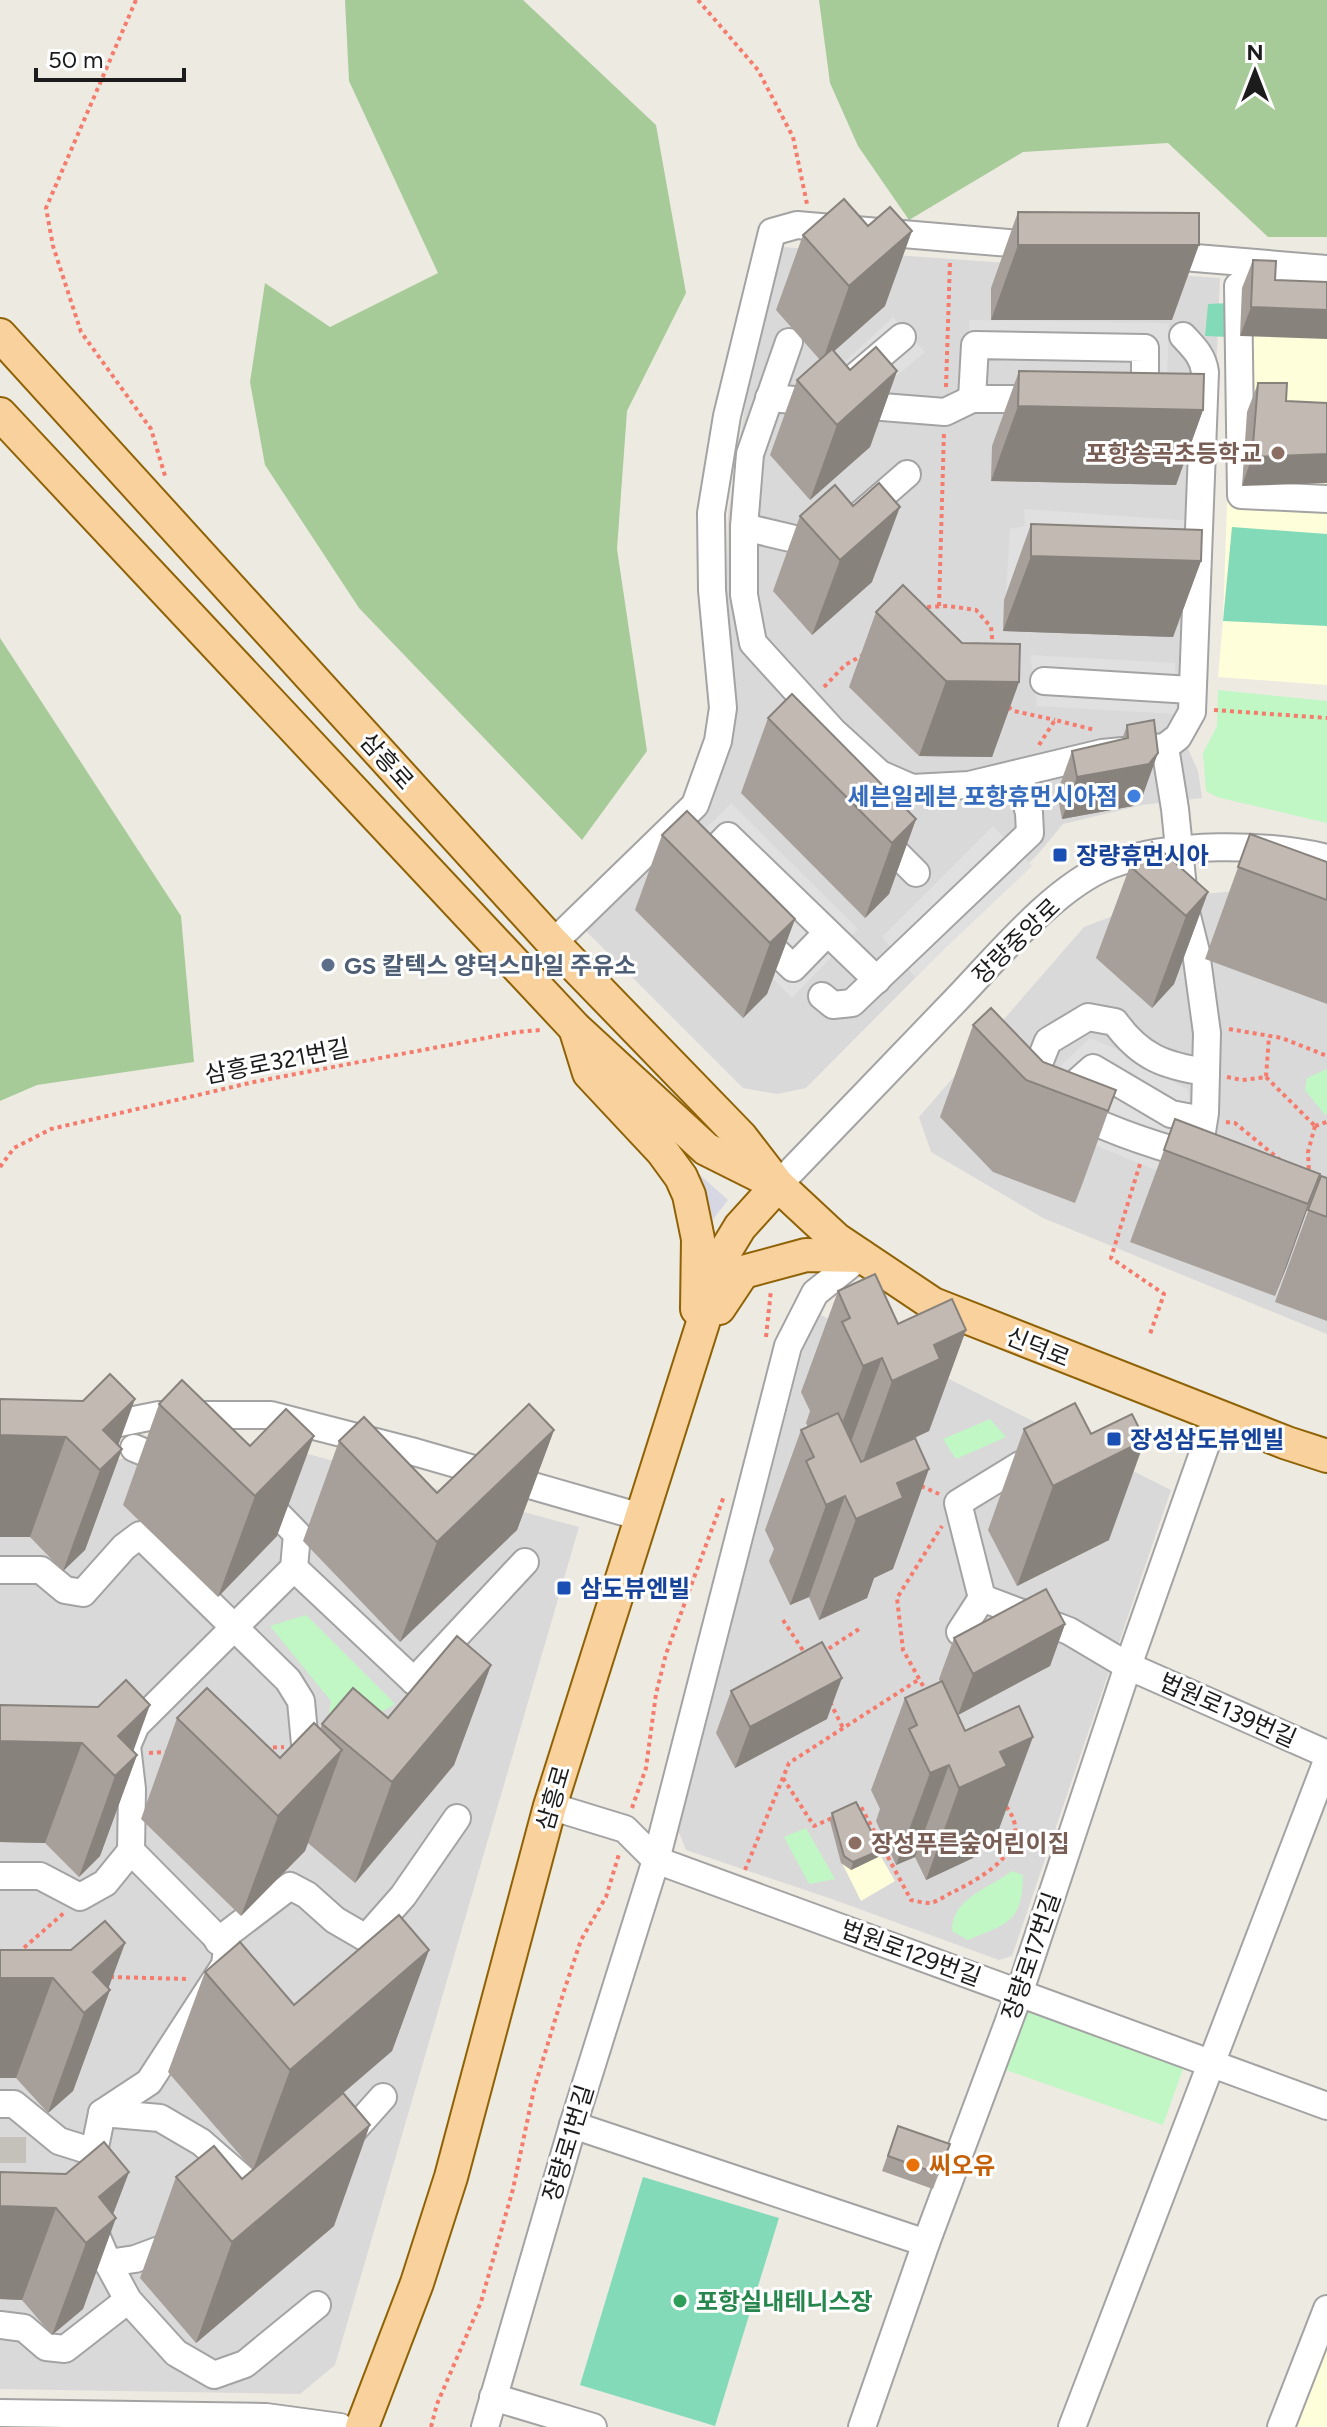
<svg xmlns="http://www.w3.org/2000/svg" width="1327" height="2427" viewBox="0 0 1327 2427" font-family="Figtree,'Noto Sans KR',sans-serif">
	<rect width="100%" height="100%" fill="#edeae2"/>
	<g fill="#dad9d9">
		<path d="M782,247L1220,278L1209,545L1185,742L1198,771L1202,798L1142,805L1063,824L1038,854L806,1088L777,1094L743,1088L587,932L583,921L704,812L722,769L734,722L726,609L728,515L749,380Z"/>
		<path d="M1254,889L1327,902V1334L1043,1218L931,1152L919,1117L1084,927L1156,899Z"/>
		<path d="M813,1311L1171,1490L1012,1956L999,1960L829,1898L686,1850L678,1830Z"/>
		<path d="M271,1444L579,1527L335,2365L300,2394L0,2389V1471Z"/>
	</g>
	<g fill="#fefedb">
		<path d="M1235,275L1327,284V685L1218,677L1223,621Z"/>
		<path d="M854,1810L895,1881L861,1901L842,1863Z"/>
		<path d="M1327,2338V2427H1290Z"/>
	</g>
	<g fill="#a7cb98">
		<path d="M345,0H523L656,125L686,293L627,411L617,549L647,751L582,840L359,608L265,465L250,382L265,283L330,327L438,273L349,81Z"/>
		<path d="M819,0H1327V237H1268L1168,143L1023,152L909,220L858,146L830,83Z"/>
		<path d="M0,638L181,916L194,1062L37,1085L0,1101Z"/>
	</g>
	<g fill="#c0f7c4">
		<path d="M1218,690L1327,701V823L1217,797L1206,791L1203,753L1217,726Z"/>
		<path d="M1327,1069V1114L1325,1115L1305,1090L1307,1078Z"/>
		<path d="M990,1419L1006,1437L956,1459L943,1439Z"/>
		<path d="M306,1615L395,1704L362,1724L327,1727L331,1701L270,1626Z"/>
		<path d="M806,1828L835,1879L809,1884L784,1837Z"/>
		<path d="M1012,1871L1023,1875C1022,1922 1009,1923 968,1940L952,1931C952,1898 988,1889 1012,1871Z"/>
		<path d="M1030,2000L1188,2055L1163,2125L1006,2070Z"/>
	</g>
	<g fill="#82dab9">
		<path d="M1229,303L1228,337L1205,336L1208,304Z"/>
		<path d="M1232,527L1327,534V626L1223,621Z"/>
		<path d="M643,2177L779,2218L715,2426L580,2385Z"/>
	</g>
	<g fill="#e0e0e0">
		<path d="M893,317L925,352L878,391L839,367Z"/>
		<path d="M969,320L1169,323L1167,376H1155L1154,336L969,337Z"/>
		<path d="M1024,509L1193,521L1187,598L1006,595L1010,529L1025,526Z"/>
		<path d="M1030,655L1175,663L1177,714L1037,706Z"/>
		<path d="M731,803L858,929L792,998L666,869Z"/>
		<path d="M993,826L1032,866L915,977L882,937Z"/>
		<path d="M1090,1038L1116,1049L1188,1090L1204,1190L1044,1124L1054,1072Z"/>
	</g>
	<path fill="#d7d7e3" d="M681,1158L728,1200L704,1231Z"/>
	<g fill="none" stroke-linecap="round" stroke-linejoin="round">
		<path stroke="#c3c1ba" stroke-width="26" stroke-dasharray="26 13" stroke-linecap="butt" d="M0,2150H35"/>
		<defs>
			<g id="minor">
				<path d="M1159,255L1327,269"/>
				<path d="M1327,290L1238,286L1241,495L1327,499"/>
				<path d="M789,342L750,454L744,527V595L753,643L833,731L880,774L912,788L969,785L1102,753L1165,747L1178,737L1192,712L1205,372C1203,356 1194,348 1183,336"/>
				<path d="M856,376L902,337"/>
				<path d="M769,398L945,412L972,399H1042"/>
				<path d="M972,399L975,345L1145,348V400"/>
				<path d="M861,514L907,474"/>
				<path d="M744,527L803,541L826,537"/>
				<path d="M1044,681L1191,690"/>
				<path d="M1165,747L1175,809L1185,908L1196,952L1207,1033L1205,1113L1201,1138L1212,1161"/>
				<path d="M877,834L916,873"/>
				<path d="M697,868L728,836L877,980"/>
				<path d="M755,931L793,968L827,933"/>
				<path d="M553,943L695,805L718,741L723,708L712,590L711,513L727,416L772,232L797,225L1044,246"/>
				<path d="M822,996L833,1005L852,1003L1030,833L1029,813L1019,774"/>
				<path d="M1038,1066L1048,1041L1088,1017L1115,1022C1140,1057 1165,1066 1206,1072"/>
				<path d="M1197,1157C1149,1144 1104,1129 1060,1105L1075,1084L1093,1068L1171,1114L1203,1120"/>
				<path d="M778,1185C836,1125 894,1065 951,1005C994,961 1053,887 1110,865C1172,842 1264,843 1327,858"/>
				<path d="M94,1428L159,1415H271L411,1451L641,1517"/>
				<path d="M134,1448L173,1464"/>
				<path d="M1041,1461L1020,1465L958,1503L982,1598L1069,1631L1128,1666L1327,1754"/>
				<path d="M258,1494L297,1534L294,1568L136,1725L127,1746L132,1789L131,1851L227,1948L225,1965L149,2082L102,2113L94,2152L93,2228L108,2263L128,2300L176,2353L214,2375L245,2364L317,2305"/>
				<path d="M294,1568L414,1681"/>
				<path d="M0,1570H41L65,1590L83,1593L124,1547L140,1535L288,1680L301,1701L305,1744L310,1746L330,1745"/>
				<path d="M960,1632L982,1598"/>
				<path d="M420,1711L427,1691L414,1681L525,1562"/>
				<path d="M550,1806L625,1829L656,1860L1327,2106"/>
				<path d="M0,1876H40L80,1897L105,1883L131,1851"/>
				<path d="M218,1941L290,1886L307,1895L335,1920L366,1938L403,1896L457,1818"/>
				<path d="M0,2104H14L59,2141L94,2152"/>
				<path d="M102,2113L160,2118L201,2142L255,2189L272,2180"/>
				<path d="M573,2125L926,2243"/>
				<path d="M341,2144L383,2097"/>
				<path d="M108,2263L135,2259L181,2242"/>
				<path d="M0,2325L24,2328L46,2347L65,2349L128,2300"/>
				<path d="M493,2397L593,2427"/>
				<path d="M0,2413L266,2417L340,2427"/>
				<path d="M485,2427L573,2125L656,1860L788,1346L815,1293L861,1256"/>
				<path d="M862,2427L926,2243L1019,1994L1128,1666L1209,1436"/>
				<path d="M1072,2427L1327,1761"/>
				<path d="M1281,2427L1327,2309"/>
			</g>
			<g id="major">
				<path d="M0,335L553,943L741,1137L778,1185L836,1239L933,1304L1287,1443L1327,1456"/>
				<path d="M0,414L575,1028L706,1149L768,1180"/>
				<path d="M576,1031L589,1073L662,1151L681,1177L689,1195L698,1239L697,1309"/>
				<path d="M719,1308L743,1272L806,1255L861,1256"/>
				<path d="M362,2427L417,2283L451,2177L550,1806L726,1250L740,1227L778,1185"/>
			</g>
		</defs>
		<use href="#minor" stroke="#a3a3a3" stroke-width="30"/>
		<use href="#major" stroke="#8f6205" stroke-width="36"/>
		<g stroke="#f57b6c" stroke-width="4" stroke-dasharray="4 4" stroke-linecap="butt">
			<path d="M136,0L46,208L53,246L81,332L151,429L166,479"/>
			<path d="M698,0L758,70L793,137L807,204"/>
			<path d="M946,387L950,260"/>
			<path d="M939,606L944,432"/>
			<path d="M922,612L925,607L948,606L976,610L991,627L993,647"/>
			<path d="M824,687L845,665L863,655"/>
			<path d="M1008,707L1014,711L1055,720"/>
			<path d="M1214,710L1327,718"/>
			<path d="M1039,745L1055,720L1095,730"/>
			<path d="M1229,1029L1282,1038L1327,1056"/>
			<path d="M1227,1077L1242,1080L1266,1077L1269,1036"/>
			<path d="M1266,1077L1315,1126"/>
			<path d="M1226,1122L1235,1123L1280,1160"/>
			<path d="M1315,1126L1308,1152L1309,1173L1327,1187"/>
			<path d="M1315,1126L1327,1122"/>
			<path d="M1140,1164L1111,1258L1164,1294L1150,1334"/>
			<path d="M0,1167L14,1148L51,1129L254,1082L517,1032L541,1030"/>
			<path d="M766,1337L771,1290"/>
			<path d="M921,1486L939,1494"/>
			<path d="M783,1620L806,1655"/>
			<path d="M822,1653L859,1629"/>
			<path d="M927,1693L903,1650L897,1598L942,1526"/>
			<path d="M830,1702L843,1728"/>
			<path d="M265,1748L284,1747"/>
			<path d="M149,1753L168,1752"/>
			<path d="M783,1778L814,1826L832,1818"/>
			<path d="M855,1807L860,1805L911,1900C916,1901 924,1903 930,1903C937,1902 946,1895 953,1892C985,1876 1038,1846 1005,1805"/>
			<path d="M632,1808L646,1768L656,1694L666,1654L724,1496"/>
			<path d="M745,1870L789,1763L918,1680"/>
			<path d="M18,1953L65,1912"/>
			<path d="M110,1977L190,1979"/>
			<path d="M431,2427L437,2404L481,2302L513,2189L534,2089L563,1994L581,1940L606,1897L619,1854"/>
		</g>
		<use href="#minor" stroke="#fff" stroke-width="26"/>
		<use href="#major" stroke="#f8d19c" stroke-width="32"/>
	</g>
	<g fill="#a79f99">
		<path d="M1018,212L1172,320H991V288Z"/>
		<path d="M803,235L885,306L834,351L850,370L897,371L870,447L810,500L770,455L797,380L820,360L776,310Z"/>
		<path d="M1253,260L1276,261L1240,336L1242,288Z"/>
		<path d="M1019,371L1203,410L1176,485L991,481L992,446Z"/>
		<path d="M1258,383L1286,401L1242,486L1247,412Z"/>
		<path d="M800,516L872,582L812,635L773,591Z"/>
		<path d="M1031,524L1201,561L1173,637L1003,631L1004,600Z"/>
		<path d="M876,612L962,643L1019,682L992,757L919,756L849,687Z"/>
		<path d="M768,718L916,819L889,894L865,918L741,793Z"/>
		<path d="M1127,725L1143,795L1133,806L1062,819L1057,793L1072,751L1122,740Z"/>
		<path d="M1250,834L1327,862V1004L1205,959Z"/>
		<path d="M662,835L795,919L767,994L743,1018L635,910Z"/>
		<path d="M1130,866L1208,892L1174,984L1152,1008L1096,958Z"/>
		<path d="M973,1025L1043,1062L1116,1090L1075,1203L993,1172L940,1117Z"/>
		<path d="M1164,1150L1320,1174L1275,1296L1130,1242Z"/>
		<path d="M1321,1176L1327,1178V1321L1275,1302Z"/>
		<path d="M838,1291L898,1324L966,1330L929,1431L911,1440L893,1569L874,1578L867,1598L819,1620L809,1597L790,1605L769,1561L774,1549L765,1530L801,1430L808,1427L806,1423L810,1411L801,1392Z"/>
		<path d="M0,1399L118,1445L122,1449L85,1550L63,1571L30,1537Z"/>
		<path d="M159,1404L250,1446L277,1536L218,1597L123,1505Z"/>
		<path d="M1024,1429L1109,1540L1017,1586L988,1530Z"/>
		<path d="M554,1430L517,1530L400,1642L303,1541L339,1441L437,1493Z"/>
		<path d="M1065,1624L1050,1666L958,1715L953,1705L999,1829L981,1838L973,1858L926,1880L915,1857L896,1865L876,1821L880,1809L871,1790L905,1698L940,1682L939,1679L954,1638Z"/>
		<path d="M491,1665L454,1765L355,1883L308,1843L305,1851L241,1916L141,1819L177,1718L280,1758L320,1730L322,1724L388,1718Z"/>
		<path d="M731,1691L827,1719L735,1768L716,1733Z"/>
		<path d="M98,1707L137,1755L100,1856L79,1877L45,1843L0,1842Z"/>
		<path d="M832,1813L881,1850L878,1857L851,1870L841,1863L830,1821Z"/>
		<path d="M125,1943L108,1989L110,1990L73,2091L48,2113L16,2078L0,1950H71Z"/>
		<path d="M429,1950L392,2051L304,2127L334,2226L196,2343L140,2278L176,2177L242,2179L253,2170L168,2072L205,1972L294,2005Z"/>
		<path d="M898,2126L950,2144L933,2189L882,2171Z"/>
		<path d="M0,2172L66,2174L129,2172L113,2214L83,2309L52,2335L22,2300L0,2299Z"/>
	</g>
	<g fill="#88827d">
		<path d="M912,231L885,306L822,362L849,286Z"/>
		<path d="M1018,245H1199L1172,320H991Z"/>
		<path d="M1251,307L1327,310V339L1240,336Z"/>
		<path d="M897,371L870,447L810,500L837,425Z"/>
		<path d="M1018,406L1203,410L1176,485L991,481Z"/>
		<path d="M1327,454V483L1242,486L1252,457Z"/>
		<path d="M900,507L872,582L812,635L840,560Z"/>
		<path d="M1031,556L1201,561L1173,637L1003,631Z"/>
		<path d="M946,681L1019,682L992,757L919,756Z"/>
		<path d="M1158,753L1143,795L1133,806L1062,819L1077,777Z"/>
		<path d="M916,819L889,894L865,918L892,843Z"/>
		<path d="M1208,892L1174,984L1152,1008L1186,916Z"/>
		<path d="M795,919L767,994L743,1018L770,943Z"/>
		<path d="M1116,1090L1083,1182L1075,1203Z"/>
		<path d="M1320,1174L1287,1266L1275,1296L1308,1204Z"/>
		<path d="M966,1330L929,1431L911,1439L856,1481L892,1381L934,1345Z"/>
		<path d="M882,1358L845,1458L826,1467L863,1366Z"/>
		<path d="M135,1399L114,1457L122,1449L85,1550L63,1571L100,1470L103,1430Z"/>
		<path d="M554,1430L517,1530L400,1642L437,1542Z"/>
		<path d="M0,1435L66,1437L30,1537H0Z"/>
		<path d="M314,1436L277,1536L218,1597L255,1496Z"/>
		<path d="M1145,1440L1109,1540L1017,1586L1053,1486Z"/>
		<path d="M929,1469L893,1569L874,1578L867,1598L819,1620L856,1519L897,1483Z"/>
		<path d="M845,1496L809,1597L790,1605L826,1505Z"/>
		<path d="M1065,1624L1050,1666L958,1715L973,1674Z"/>
		<path d="M491,1665L454,1765L355,1883L392,1782Z"/>
		<path d="M842,1678L827,1719L735,1768L750,1727Z"/>
		<path d="M150,1705L129,1763L137,1755L100,1856L79,1877L115,1776L118,1736Z"/>
		<path d="M1033,1737L999,1829L981,1838L973,1858L926,1880L959,1788L1000,1752Z"/>
		<path d="M0,1741L82,1743L45,1843L0,1842Z"/>
		<path d="M342,1750L305,1851L241,1916L278,1816Z"/>
		<path d="M949,1765L915,1857L896,1865L930,1773Z"/>
		<path d="M881,1850L878,1857L851,1870L853,1862Z"/>
		<path d="M125,1943L107,1992L110,1990L73,2091L48,2113L84,2013L93,1972Z"/>
		<path d="M429,1950L392,2051L253,2170L290,2070Z"/>
		<path d="M0,1978H53L16,2078H0Z"/>
		<path d="M370,2125L334,2226L196,2343L232,2242Z"/>
		<path d="M129,2172L110,2222L116,2218L83,2309L52,2335L86,2243L99,2197Z"/>
		<path d="M0,2206L56,2208L22,2300L0,2299Z"/>
	</g>
	<g fill="#c2b9b2" stroke="#88827d" stroke-width="2">
		<path d="M844,199L868,226L890,207L912,231L849,286L803,235Z"/>
		<path d="M1018,212L1199,213V245H1018Z"/>
		<path d="M1253,260L1276,261L1275,280L1327,282V310L1251,307Z"/>
		<path d="M876,347L897,371L837,425L797,380L832,349L850,370Z"/>
		<path d="M1019,371L1204,374L1203,410L1018,406Z"/>
		<path d="M1258,383H1287L1286,401L1327,403V454L1252,457Z"/>
		<path d="M879,483L900,507L840,560L800,516L835,485L853,506Z"/>
		<path d="M1031,524L1202,530L1201,561L1031,556Z"/>
		<path d="M903,585L962,643L1020,644L1019,682L946,681L876,612Z"/>
		<path d="M792,694L916,819L892,843L768,718Z"/>
		<path d="M1154,720L1158,753L1149,764L1077,777L1072,751L1128,738L1127,725Z"/>
		<path d="M687,811L795,919L770,943L662,835Z"/>
		<path d="M1250,834L1327,862V900L1238,867Z"/>
		<path d="M1152,842L1208,892L1186,916L1130,866Z"/>
		<path d="M991,1008L1043,1062L1116,1090L1108,1111L1026,1080L973,1025Z"/>
		<path d="M1175,1119L1320,1174L1308,1204L1164,1150Z"/>
		<path d="M1321,1176L1327,1178V1217L1308,1210Z"/>
		<path d="M875,1274L898,1324L952,1299L966,1330L934,1345L940,1359L892,1381L882,1358L863,1366L842,1322L850,1318L838,1291Z"/>
		<path d="M110,1374L135,1399L103,1430L122,1449L100,1470L66,1437L0,1435V1399L83,1401Z"/>
		<path d="M182,1380L250,1446L286,1409L314,1436L255,1496L159,1404Z"/>
		<path d="M1075,1403L1091,1434L1132,1414L1145,1440L1053,1486L1024,1429Z"/>
		<path d="M529,1404L554,1430L437,1542L339,1441L364,1417L437,1493Z"/>
		<path d="M838,1413L861,1462L915,1438L929,1469L897,1483L903,1498L856,1519L845,1496L826,1505L806,1461L814,1457L801,1430Z"/>
		<path d="M1046,1589L1065,1624L973,1674L954,1638Z"/>
		<path d="M457,1636L491,1665L392,1782L322,1724L353,1688L388,1718Z"/>
		<path d="M822,1642L842,1678L750,1727L731,1691Z"/>
		<path d="M126,1680L150,1705L118,1736L137,1755L115,1776L82,1743L0,1741V1705L98,1707Z"/>
		<path d="M942,1681L965,1731L1019,1706L1033,1737L1000,1752L1007,1766L959,1788L949,1765L930,1773L909,1729L917,1725L905,1698Z"/>
		<path d="M207,1688L280,1758L314,1723L342,1750L278,1816L177,1718Z"/>
		<path d="M856,1802L881,1850L853,1862L844,1856L832,1813Z"/>
		<path d="M399,1915L429,1950L290,2070L205,1972L240,1942L294,2005Z"/>
		<path d="M105,1921L125,1943L93,1972L110,1990L84,2013L53,1978H0V1950H71Z"/>
		<path d="M343,2093L370,2125L232,2242L176,2177L214,2146L242,2179Z"/>
		<path d="M898,2126L950,2144L938,2174L888,2156Z"/>
		<path d="M104,2142L129,2172L99,2197L116,2218L86,2243L56,2208L0,2206V2172L66,2174Z"/>
	</g>
	<g fill="#8d6e63" stroke="#fff" stroke-width="3">
		<circle cx="1278" cy="453" r="8"/>
		<circle cx="855" cy="1843" r="8"/>
	</g>
	<circle fill="#3f7fe0" stroke="#fff" stroke-width="3" cx="1134" cy="796" r="8"/>
	<g fill="#1a4fb4" stroke="#fff" stroke-width="3">
		<rect x="1052" y="847" width="16" height="16" rx="4"/>
		<rect x="1106" y="1431" width="16" height="16" rx="4"/>
		<rect x="556" y="1580" width="16" height="16" rx="4"/>
	</g>
	<circle fill="#5c6f8a" stroke="#fff" stroke-width="3" cx="328" cy="965" r="8"/>
	<circle fill="#e8710a" stroke="#fff" stroke-width="3" cx="913" cy="2165" r="8"/>
	<circle fill="#2e9e5b" stroke="#fff" stroke-width="3" cx="680" cy="2301" r="8"/>
	<g text-anchor="middle" dominant-baseline="central" stroke-width="6" stroke-linejoin="round" paint-order="stroke">
		<g font-size="24" font-weight="bold" fill="#785e54" stroke="#fff" text-anchor="end">
			<text x="1262" y="453">포항송곡초등학교</text>
			<text x="871" y="1843" text-anchor="start">장성푸른숲어린이집</text>
		</g>
		<g font-size="24" fill="#1c1c1c" stroke="#fff">
			<text transform="translate(387 761) rotate(48)">삼흥로</text>
			<text transform="translate(1016 941) rotate(-44)">장량중앙로</text>
			<text transform="translate(277 1061) rotate(-11)">삼흥로321번길</text>
			<text transform="translate(1038 1347) rotate(22)">신덕로</text>
			<text transform="translate(1228 1710) rotate(24)">법원로139번길</text>
			<text transform="translate(553 1798) rotate(-74)">삼흥로</text>
			<text transform="translate(911 1953) rotate(20)">법원로129번길</text>
			<text transform="translate(1031 1956) rotate(-71)">장량로17번길</text>
			<text transform="translate(568 2143) rotate(-73)">장량로1번길</text>
		</g>
		<g font-size="24" font-weight="bold" fill="#366cbe" stroke="#fff" text-anchor="end">
			<text x="1118" y="796">세븐일레븐 포항휴먼시아점</text>
		</g>
		<g font-size="24" font-weight="bold" fill="#164399" stroke="#fff" text-anchor="start">
			<text x="1076" y="855">장량휴먼시아</text>
			<text x="1130" y="1439">장성삼도뷰엔빌</text>
			<text x="580" y="1588">삼도뷰엔빌</text>
		</g>
		<g font-size="24" font-weight="bold" fill="#4e5e75" stroke="#fff" text-anchor="start">
			<text x="344" y="965">GS 칼텍스 양덕스마일 주유소</text>
		</g>
		<g font-size="24" font-weight="bold" fill="#c56008" stroke="#fff" text-anchor="start">
			<text x="929" y="2165">씨오유</text>
		</g>
		<g font-size="24" font-weight="bold" fill="#27864d" stroke="#fff" text-anchor="start">
			<text x="696" y="2301">포항실내테니스장</text>
		</g>
	</g>
	<g transform="translate(1255 72)" stroke="#ffffff" stroke-width="6" paint-order="stroke">
	<path d="M0-6L14 30L0 20L-14 30Z" fill="#1c1c1c"/>
	<text y="-12" font-size="22" font-weight="bold" text-anchor="middle" fill="#1c1c1c">N</text>
	</g>
	<path d="M36 68v12h148v-12" fill="none" stroke="#1c1c1c" stroke-width="4"/>
	<text x="48" y="68" font-size="24" fill="#1c1c1c" stroke="#ffffff" stroke-width="6" paint-order="stroke">50 m</text>
</svg>
